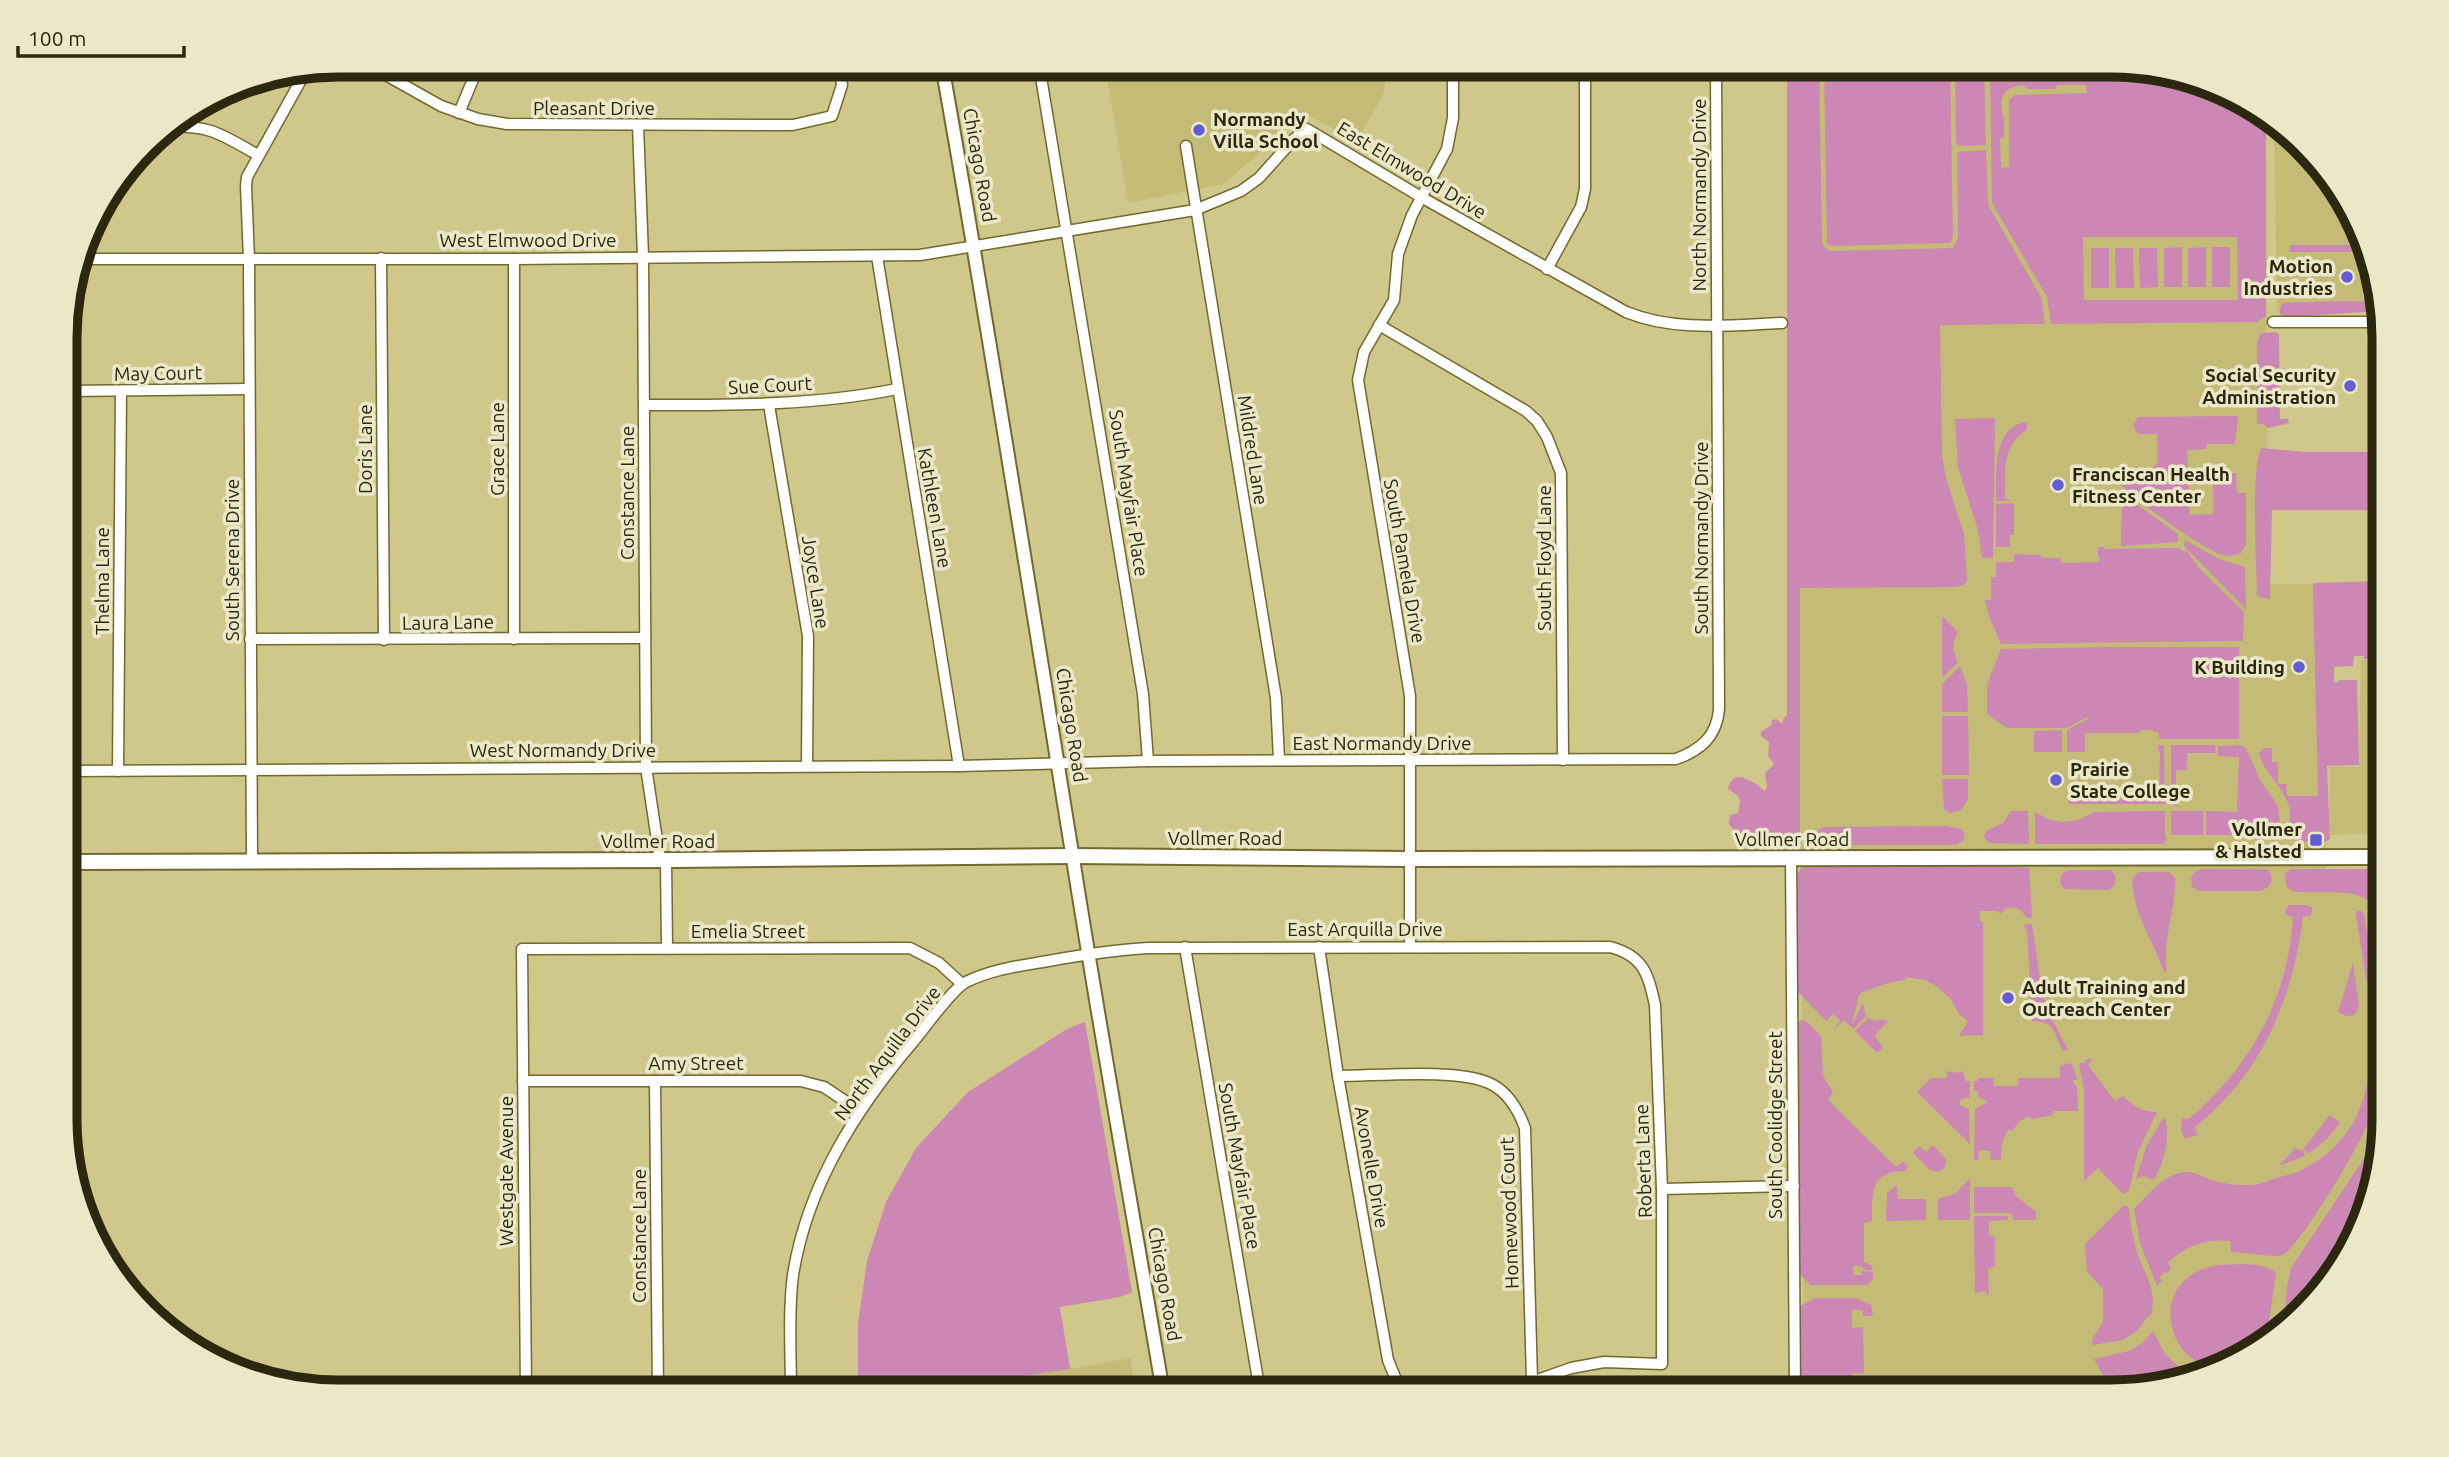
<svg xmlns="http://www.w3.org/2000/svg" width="2449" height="1457" viewBox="0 0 2449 1457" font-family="Ubuntu,sans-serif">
	<rect width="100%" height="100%" fill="#d0c78b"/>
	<g fill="#c4bb76">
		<path d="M1105,65H1385V86L1382,97L1356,142L1311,116L1287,124L1279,136L1224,184L1128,203Z"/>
		<path d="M1787,65H2112L2182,74L2248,102L2266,115L2268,584H2323L2326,875L2384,877V1137L2347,1256L2304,1313L2248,1355L2129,1392H1804L1801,846L1787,845Z"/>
		<path d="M2274,121L2304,144L2347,201L2381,310L2277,311Z"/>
		<path d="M2361,660H2384V833L2329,835L2330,767H2359Z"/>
		<path d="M1130,1358L1136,1392H917L1070,1369Z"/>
	</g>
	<g fill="#cd87b4" fill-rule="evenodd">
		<path d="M1787,65H1819L1822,242L1824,247L1830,251L1953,248L1958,239L1957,152L1986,150L1988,205L2041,297L2045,324L1940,325L1942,455L1946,478L1964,534L1967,581L1963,585L1956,587L1800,588V837C1794,851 1768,845 1754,845L1752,839L1737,834L1729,824L1730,815L1738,813L1740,801L1737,795L1728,789C1732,766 1755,782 1765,791L1767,787L1765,773L1774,764L1768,756L1769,742L1761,736V732L1771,725L1772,720L1776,719L1782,724L1784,717L1787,716Z"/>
		<path d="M1824,65H1950L1953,236L1950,243L1832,246L1827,244Z"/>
		<path d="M1955,65H1984L1986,145L1959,146L1956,143Z"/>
		<path d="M1993,65C2011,71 2035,65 2055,65C2129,65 2205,68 2266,115V316L2257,322L2051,324L2047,297L1992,203L1990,70ZM2024,85L2027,89H2056L2057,85H2086L2087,93L2015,95L2009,100V167L2001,168L2000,138H2004C2004,131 2005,121 2003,115C1999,98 2002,87 2024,85ZM2083,237H2237L2238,300H2084Z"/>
		<path d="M2290,245H2355V247H2362L2363,252H2289Z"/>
		<path d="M2182,247V287H2164V248Z"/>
		<path d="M2206,247V287H2188V248Z"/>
		<path d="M2230,247V287H2212V247Z"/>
		<rect x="2091" y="248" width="18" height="40"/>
		<path d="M2115,248H2133L2134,288H2116Z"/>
		<path d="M2139,248H2157L2158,287L2140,288Z"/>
		<path d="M2344,301L2378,302L2381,311L2284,317L2279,313L2282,303Z"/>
		<path d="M2277,332L2279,335L2280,419H2288L2289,423L2268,428L2263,424H2257V342L2261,333Z"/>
		<path d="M2238,416L2235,444H2207L2206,449L2187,450L2190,515L2213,514V482L2222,480L2227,473H2236L2237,493H2246V545L2241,553C2234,556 2228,557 2220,554C2195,544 2133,499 2114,478L2131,480L2132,478H2153V467L2157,464V434H2138L2133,426L2138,417Z"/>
		<path d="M1995,418L1993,558H1982L1978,530L1958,467L1955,419Z"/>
		<path d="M2027,422V430C2001,446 2005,472 2005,499L2012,501H1996C1997,476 1991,426 2027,422Z"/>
		<path d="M2262,448L2304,452H2384V510H2272L2270,598L2269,599L2257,596C2257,572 2250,461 2262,448Z"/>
		<path d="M2122,496L2128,498L2178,534V542L2121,546Z"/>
		<path d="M2014,503V535H2010V547H1996V504Z"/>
		<path d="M2185,540L2219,559L2245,567L2246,609L2184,546Z"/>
		<path d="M2098,547H2104L2105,549L2179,548L2184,552L2187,551L2199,568L2244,612L2243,641L2001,644L1989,617L1985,600H1991V577H1996V562H2014V554L2041,555L2042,558H2061V563L2098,562L2100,559L2098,557Z"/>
		<path d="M2384,581V659H2364V656H2354L2353,666L2334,667V682H2339V680H2357L2359,765L2327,766L2330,839L2324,843L2297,842C2287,834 2292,818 2289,806C2283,786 2264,774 2259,753L2264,748H2272V762H2278V784H2286L2287,796H2318L2313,583Z"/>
		<path d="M1942,616L1958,632C1952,643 1952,651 1958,662L1942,678Z"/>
		<path d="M2109,647H2239V739H2159V733L2152,730H2141L2139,733H2085V752H2067V730L2088,719L2087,717L2067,728H2007L1987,714V684L2001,649Z"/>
		<path d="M1960,666L1967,684L1968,712H1942V684Z"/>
		<path d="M1942,716H1968L1969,775H1942Z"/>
		<path d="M2062,730V752H2034V731Z"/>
		<path d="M2158,745H2164L2165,804H2068L2069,799L2158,798L2159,796L2160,752L2158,751Z"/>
		<path d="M2171,745H2215L2216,753H2187V770H2176V805L2183,807L2174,806L2171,804Z"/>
		<path d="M2242,745L2247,750L2260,780L2278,806L2281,835H2206V811L2237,812L2239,757L2218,756V746Z"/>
		<path d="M1942,779H1968V799L1961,810L1950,813L1944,809Z"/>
		<path d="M2011,811H2028L2029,844L1989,843L1984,837L1986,831L2003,823Z"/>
		<path d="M2165,811V835L2167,840L2163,844H2035V812L2050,820L2063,822L2078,820L2094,812Z"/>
		<rect x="2171" y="811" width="32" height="24"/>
		<path d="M1947,826L1962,829L1965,835L1963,841L1956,845H1823L1817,842L1815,837L1818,830L1825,827Z"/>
		<path d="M1964,864L2029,868L2032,918H2026C2023,909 2015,906 2006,908L2000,914L1998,911H1980V921L1983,922V1035L1959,1036L1968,1021L1959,1014L1950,998L1936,986L1925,980L1906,977L1905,980C1889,981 1876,988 1862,992L1858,997C1858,1007 1853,1015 1852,1025L1863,1003L1866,1016L1853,1029L1844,1020L1834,1029L1840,1020L1833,1014L1826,1021L1797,991L1796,877L1801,868L1807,865Z"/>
		<path d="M2201,869H2267L2270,872L2272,880L2268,887L2261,891H2200L2192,887L2191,878L2194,873Z"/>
		<path d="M2292,869H2384V956C2381,941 2381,922 2374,908C2362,884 2315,896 2292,891C2285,886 2284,880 2286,872Z"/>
		<path d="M2069,870H2111L2116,876L2114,886L2109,890L2065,889L2061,885C2059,878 2061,872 2069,870Z"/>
		<path d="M2139,872H2169L2175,878C2176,909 2162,940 2167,971L2164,972C2153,940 2133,914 2132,879Z"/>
		<path d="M2289,905H2305L2312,907L2311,916L2303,917C2293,999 2261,1075 2195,1127L2198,1135L2185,1139L2181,1130L2182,1118L2189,1119C2251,1066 2288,999 2293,917L2286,915L2285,911Z"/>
		<path d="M2360,910L2364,914C2371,956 2381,997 2381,1039L2377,1042L2371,1038L2369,996L2356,916V912Z"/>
		<path d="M2026,924H2032L2042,992L2050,1015L2068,1050L2063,1051C2054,1035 2057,1021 2032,1021L2027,930L2024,927Z"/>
		<path d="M2353,963L2359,1005L2355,1015L2347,1016L2338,1012Z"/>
		<path d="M1868,1018L1875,1021L1884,1019L1888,1022L1878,1031L1875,1037L1883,1047L1877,1053L1855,1031Z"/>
		<path d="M1801,1020L1806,1021L1821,1036L1823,1076L1833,1092L1828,1100L1896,1167L1903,1161L1908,1166L1905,1171C1870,1171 1872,1194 1872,1221L1864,1223V1262L1871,1265L1873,1270H1864L1862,1266H1853L1854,1275H1862V1271L1873,1272V1279L1867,1285H1811L1800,1275L1797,1024Z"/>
		<path d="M1085,1022L1132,1292L1120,1297L1060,1307L1070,1369L917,1392H858V1324L867,1261L886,1202L916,1148L968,1092L1067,1029Z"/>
		<path d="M2089,1058L2092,1060L2088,1065L2115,1101L2123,1096C2134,1107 2143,1112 2157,1112L2138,1152L2129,1191L2123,1194L2098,1168L2084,1181V1090L2079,1063H2084Z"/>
		<path d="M2380,1058C2381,1077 2377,1099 2371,1117C2363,1139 2299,1251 2280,1256C2275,1257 2240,1252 2231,1252L2230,1241C2206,1238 2185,1246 2168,1262L2171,1269L2167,1273L2164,1272L2159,1279L2162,1281L2157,1286L2140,1243L2134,1209C2148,1195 2164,1173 2186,1172C2194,1171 2203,1177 2211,1180C2223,1184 2236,1185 2248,1185C2257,1185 2262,1183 2268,1181C2278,1176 2289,1176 2299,1171C2348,1148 2366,1110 2371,1059Z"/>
		<path d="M2069,1063L2072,1064L2077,1079L2073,1081L2074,1085H2077L2078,1111H2053V1115L2032,1119L2029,1116L2019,1122L2012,1131L2009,1129C2002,1138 2001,1149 2001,1160H1991L1990,1151L1981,1150L1978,1152L1979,1160H1974L1975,1109L1988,1102L1978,1097V1091H1974V1081H1978V1078H1993L1994,1086H2018V1078H2060V1066Z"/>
		<path d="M1947,1071L1957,1073L1963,1071L1966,1081H1970V1097L1961,1099L1959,1105L1969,1109L1970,1146L1966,1140L1917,1092L1931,1078H1947Z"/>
		<path d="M2330,1115L2340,1123L2327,1139L2308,1154L2305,1150H2303L2305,1155L2302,1157L2279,1166L2295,1148L2302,1151Z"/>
		<path d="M2384,1115V1137L2347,1256L2304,1313L2283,1329L2287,1287L2291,1268L2365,1157Z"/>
		<path d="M2163,1118L2166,1120C2169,1142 2165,1161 2154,1180L2144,1176L2136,1179L2146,1147Z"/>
		<path d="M1933,1145L1946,1159L1945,1167L1939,1172L1930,1170L1913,1153L1919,1146L1926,1152Z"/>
		<path d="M1970,1178V1220H1938V1199L1956,1193Z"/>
		<path d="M1897,1185L1898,1199H1926V1220L1886,1221L1887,1193Z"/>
		<path d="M1974,1187H2012L2015,1195L2036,1212V1220H2013L2012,1213H1974Z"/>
		<path d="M2124,1205L2129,1208C2130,1225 2134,1242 2139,1258C2147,1278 2158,1294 2150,1317L2148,1316L2138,1330L2123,1340L2092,1345V1339L2103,1322V1289L2087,1272L2085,1244Z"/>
		<path d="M1974,1216H2008V1220L1989,1221V1235L1995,1237V1267L1988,1268L1989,1295L1984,1291L1975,1294Z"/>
		<path d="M2218,1265C2235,1265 2262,1261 2276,1273L2266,1342C2251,1353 2236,1363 2217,1365C2168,1370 2143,1277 2218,1265Z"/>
		<path d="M1815,1298H1856L1871,1305L1873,1316H1863V1310H1852V1328L1863,1327L1864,1374L1852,1373V1383H1863L1864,1379H1873L1871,1392H1804L1801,1388L1800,1306Z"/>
		<path d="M2153,1331L2165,1354L2187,1374L2156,1384L2155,1381H2146L2145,1384L2104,1385L2103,1375L2094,1359L2129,1351L2142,1343Z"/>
	</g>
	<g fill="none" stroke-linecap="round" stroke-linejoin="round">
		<defs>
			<g id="minor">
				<path d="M368,65L441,106L478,119L507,124L793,125L832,116L842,85L839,65"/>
				<path d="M1039,65L1143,694L1148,761"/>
				<path d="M459,113L479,65"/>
				<path d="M638,125L643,256L646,767L660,860"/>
				<path d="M168,126C213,126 220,134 258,155"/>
				<path d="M1186,146L1276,698L1279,760"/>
				<path d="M877,256L959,766"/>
				<path d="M381,258L384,640"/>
				<path d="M80,259H514L920,255L1195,210L1241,191L1259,178L1294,139L1307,129L1421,197L1626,312C1675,332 1730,325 1782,323"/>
				<path d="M1547,269L1581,207L1585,189V65"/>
				<path d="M2273,322H2384"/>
				<path d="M1379,325L1526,411L1537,421L1547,437L1561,473L1563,760"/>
				<path d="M67,391L249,389"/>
				<path d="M645,405C729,405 813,406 897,389"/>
				<path d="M769,405L808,636L807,766"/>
				<path d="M250,639L645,638"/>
				<path d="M514,639V259"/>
				<path d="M67,771L959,766L1148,761L1676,759C1701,750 1717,736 1719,709L1716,65"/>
				<path d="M118,771L121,391"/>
				<path d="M1791,858L1795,1392"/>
				<path d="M666,860L667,948"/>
				<path d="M252,861L249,259L246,186L247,177L306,71"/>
				<path d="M1410,946V696L1358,380L1364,352L1394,300L1398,254L1412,215L1447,149L1453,118V65"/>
				<path d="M1185,947L1260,1392"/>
				<path d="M1319,947L1338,1076L1388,1360L1401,1392"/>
				<path d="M1338,1076C1376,1076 1457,1068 1489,1083C1507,1091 1518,1109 1525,1128L1532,1381"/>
				<path d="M523,1081H801L824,1087L860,1111"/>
				<path d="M655,1081L658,1392"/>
				<path d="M1662,1189L1794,1186"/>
				<path d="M526,1392L522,949L910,948L939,963L962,984"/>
				<path d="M791,1392C791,1354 788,1313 793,1275C807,1186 856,1109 913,1042C925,1028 952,989 966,982C992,969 1020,966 1048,961C1081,955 1114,950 1148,948L1610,947C1644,956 1648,974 1655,1005L1662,1189V1364L1604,1362L1571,1368L1504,1392"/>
			</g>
			<path id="tertiary" d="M942,65C989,329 1030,594 1073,859C1101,1037 1133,1214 1163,1392"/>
			<path id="secondary" d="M67,862L675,860L1072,856L1408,859L2384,857"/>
		</defs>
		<use href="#minor" stroke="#71692e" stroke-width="13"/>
		<use href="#tertiary" stroke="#71692e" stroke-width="16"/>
		<use href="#secondary" stroke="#71692e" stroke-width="18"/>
		<use href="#minor" stroke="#fff" stroke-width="10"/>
		<use href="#tertiary" stroke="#fff" stroke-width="12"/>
		<use href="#secondary" stroke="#fff" stroke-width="14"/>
	</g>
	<g fill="#635cd5" stroke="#ebe7c9" stroke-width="2.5">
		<circle cx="1199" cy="130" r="7"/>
		<circle cx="2347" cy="277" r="7"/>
		<circle cx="2350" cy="386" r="7"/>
		<circle cx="2058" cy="485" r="7"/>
		<circle cx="2299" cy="667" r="7"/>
		<circle cx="2056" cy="780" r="7"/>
		<rect x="2309" y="833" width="14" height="14" rx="3.5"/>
		<circle cx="2008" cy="998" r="7"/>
	</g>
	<g text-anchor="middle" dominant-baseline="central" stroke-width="7" stroke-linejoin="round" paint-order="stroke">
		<g font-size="19" fill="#2c2810" stroke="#ebe7c9">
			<text x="594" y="108">Pleasant Drive</text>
			<text transform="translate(980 165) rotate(80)">Chicago Road</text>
			<text transform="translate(1412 170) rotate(31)">East Elmwood Drive</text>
			<text transform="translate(1699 195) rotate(-90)">North Normandy Drive</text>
			<text x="528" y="240">West Elmwood Drive</text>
			<text transform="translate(158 373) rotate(-1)">May Court</text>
			<text transform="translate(770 385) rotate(-3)">Sue Court</text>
			<text transform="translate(365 449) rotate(-90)">Doris Lane</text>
			<text transform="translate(497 449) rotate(-90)">Grace Lane</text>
			<text transform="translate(1253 450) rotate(81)">Mildred Lane</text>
			<text transform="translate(627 493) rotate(-90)">Constance Lane</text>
			<text transform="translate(1129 493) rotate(81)">South Mayfair Place</text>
			<text transform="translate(935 508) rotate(80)">Kathleen Lane</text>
			<text transform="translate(1701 538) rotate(-90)">South Normandy Drive</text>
			<text transform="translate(1544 558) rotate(-90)">South Floyd Lane</text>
			<text transform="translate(232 560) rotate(-90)">South Serena Drive</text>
			<text transform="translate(1405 561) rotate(80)">South Pamela Drive</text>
			<text transform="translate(102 581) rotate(-90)">Thelma Lane</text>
			<text transform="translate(816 582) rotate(81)">Joyce Lane</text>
			<text transform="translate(448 622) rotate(-1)">Laura Lane</text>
			<text transform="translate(1072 725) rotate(81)">Chicago Road</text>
			<text x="1382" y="743">East Normandy Drive</text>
			<text x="563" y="750">West Normandy Drive</text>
			<text x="1225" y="838">Vollmer Road</text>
			<text x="1792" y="839">Vollmer Road</text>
			<text x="658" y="841">Vollmer Road</text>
			<text x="1365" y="929">East Arquilla Drive</text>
			<text x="748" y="931">Emelia Street</text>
			<text transform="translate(887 1053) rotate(-53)">North Aquilla Drive</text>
			<text x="696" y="1063">Amy Street</text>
			<text transform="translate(1775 1125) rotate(-90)">South Coolidge Street</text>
			<text transform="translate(1643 1161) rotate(-92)">Roberta Lane</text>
			<text transform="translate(1240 1166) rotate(80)">South Mayfair Place</text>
			<text transform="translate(1372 1167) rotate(80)">Avonelle Drive</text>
			<text transform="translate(506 1171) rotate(-90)">Westgate Avenue</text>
			<text transform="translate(1509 1213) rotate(-92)">Homewood Court</text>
			<text transform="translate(639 1236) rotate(-90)">Constance Lane</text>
			<text transform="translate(1165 1284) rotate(80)">Chicago Road</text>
		</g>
		<g font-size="19" font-weight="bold" fill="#2c2810" stroke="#ebe7c9" text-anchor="start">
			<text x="1213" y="119">Normandy<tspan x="1213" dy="22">Villa School</tspan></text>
			<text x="2333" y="266" text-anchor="end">Motion<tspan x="2333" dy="22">Industries</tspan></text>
			<text x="2336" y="375" text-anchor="end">Social Security<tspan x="2336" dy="22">Administration</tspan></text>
			<text x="2072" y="474">Franciscan Health<tspan x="2072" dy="22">Fitness Center</tspan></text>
			<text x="2285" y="667" text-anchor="end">K Building</text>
			<text x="2070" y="769">Prairie<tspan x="2070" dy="22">State College</tspan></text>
			<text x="2302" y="829" text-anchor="end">Vollmer<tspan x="2302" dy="22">&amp; Halsted</tspan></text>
			<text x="2022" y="987">Adult Training and<tspan x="2022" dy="22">Outreach Center</tspan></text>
		</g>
	</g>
	<path d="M0 0H2449V1457H0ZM338 77H2111A261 261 0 0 1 2372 338V1119A261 261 0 0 1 2111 1380H338A261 261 0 0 1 77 1119V338A261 261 0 0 1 338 77Z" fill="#ebe7c9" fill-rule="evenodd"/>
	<path fill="none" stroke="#2c2810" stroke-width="9" d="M338 77H2111A261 261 0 0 1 2372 338V1119A261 261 0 0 1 2111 1380H338A261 261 0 0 1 77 1119V338A261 261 0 0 1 338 77Z"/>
	<path d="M18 46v10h166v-10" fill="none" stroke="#2c2810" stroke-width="3.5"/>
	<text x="28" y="46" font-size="21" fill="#2c2810" stroke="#ebe7c9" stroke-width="5" paint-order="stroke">100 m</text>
</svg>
